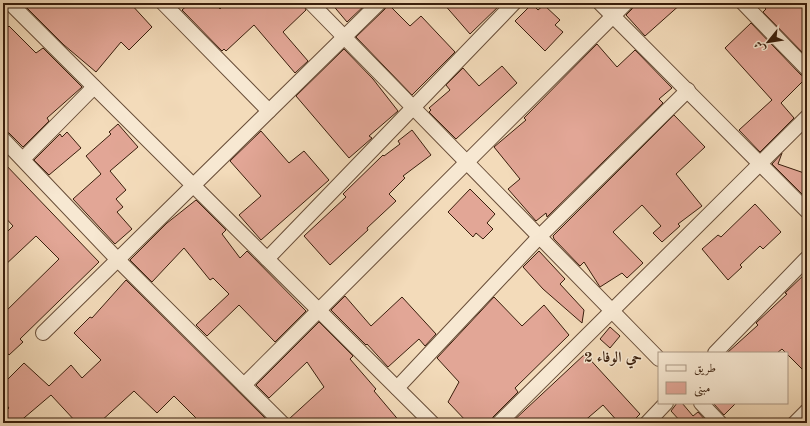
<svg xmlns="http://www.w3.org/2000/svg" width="810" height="426" viewBox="0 0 810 426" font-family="'Old Standard TT',Amiri,serif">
	<rect width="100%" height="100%" fill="#f3dbba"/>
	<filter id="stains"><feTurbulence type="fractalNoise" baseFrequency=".005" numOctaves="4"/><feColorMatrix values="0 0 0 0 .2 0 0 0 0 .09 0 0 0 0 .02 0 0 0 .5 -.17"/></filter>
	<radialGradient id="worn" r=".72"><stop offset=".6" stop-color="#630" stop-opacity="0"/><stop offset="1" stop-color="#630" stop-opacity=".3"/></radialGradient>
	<g fill="#e2a696" stroke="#391e0c">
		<path d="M22,3H130L152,27L129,50L121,42L96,72L64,45Z"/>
		<path d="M190,3H215L220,9L226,3H303L306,10L283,32L308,61L295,73L254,25L226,51L224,49L222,51L182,10Z"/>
		<path d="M331,3H367L347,22Z"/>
		<path d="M387,3L410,26L421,16L455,52L412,95L356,37L385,9Z"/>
		<path d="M443,3H502L470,34Z"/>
		<path d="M634,3H682L645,36L626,15L632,9Z"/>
		<path d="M760,3H807V57L763,12L766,9Z"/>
		<path d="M532,4L538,10L544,5L560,20L555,25L563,32L545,51L515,21Z"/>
		<path d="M751,23L801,75L807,77L781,103L794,118L760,152L739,130L772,100L725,48Z"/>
		<path d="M9,26L36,53L43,48L82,87L47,118L49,121L23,147L9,133L3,131V32Z"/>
		<path d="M597,44L617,67L635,50L672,88L659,99L663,103L547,217L546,213L536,221L508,189L520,179L494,147L526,120L524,118Z"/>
		<path d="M344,49L373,79L398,111L369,136L372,138L349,158L296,96Z"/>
		<path d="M502,66L517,83L456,139L429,112L431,110L429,108L450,90L446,85L463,68L479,86Z"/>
		<path d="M674,115L705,147L676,174L702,206L678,224L680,226L662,242L653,233L661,226L642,205L613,232L643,263L627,278L622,273L600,287L584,262L580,266L554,239L553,236Z"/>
		<path d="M118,124L138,147L110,171L126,190L116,199L123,207L117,212L132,229L115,244L73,199L101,174L86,156L111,134L109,132Z"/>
		<path d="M412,130L431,155L403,176L405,178L389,194L396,201L367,228L368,230L330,265L304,236L346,197L343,194L383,155L384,156L400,144L398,141Z"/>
		<path d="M261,131L289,163L304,151L329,180L261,240L239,215L261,196L230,161Z"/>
		<path d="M67,132L81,148L49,175L34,160L60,134L62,137Z"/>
		<path d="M3,151L8,157L3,162L99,262L20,339L23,342L9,355L3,348V314L59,259L36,236L3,267V236L13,226L3,215Z"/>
		<path d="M782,153L778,164L807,174V191L803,195L772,164Z"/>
		<path d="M470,189L495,214L487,223L493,229L483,239L476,233L473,237L448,212Z"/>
		<path d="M196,200L226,230L222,234L240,258L247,251L306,311L275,342L239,305L207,336L196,325L229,294L213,278L210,280L184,248L152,282L130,260L167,223Z"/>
		<path d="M755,204L781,232L763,249L760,246L740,265L742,267L728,280L702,249L718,235L721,237Z"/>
		<path d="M539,251L565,279L560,284L584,310L582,323L543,289L523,267Z"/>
		<path d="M807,272V374L782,349L777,353H727L758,325L756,323L787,294L785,293Z"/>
		<path d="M126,280L270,423H201L174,396L157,413L134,391L99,423H77L51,395L18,423H12L3,413L9,408L3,401V384L24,363L49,386L71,365L82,378L101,360L74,333L90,317L92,318Z"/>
		<path d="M345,296L371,326L402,297L436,334L425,346L419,339L388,367L367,344L366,345L331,310Z"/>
		<path d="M494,297L522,326L544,305L569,335L515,388L518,392L493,417L491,423H468L448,402L459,382L437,358Z"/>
		<path d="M319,322L353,356L350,359L376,389L374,391L401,423H290L289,419L324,387L307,362L269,398L256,385Z"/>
		<path d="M610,327L620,336L610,348L600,339Z"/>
		<path d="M585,354L640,414L631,423H619L603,405L582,423H511Z"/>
		<path d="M677,403H682L693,416L698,412L708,423H682L671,411Z"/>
		<path d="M713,403H736L724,415Z"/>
	</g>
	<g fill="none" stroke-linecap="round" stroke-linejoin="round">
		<defs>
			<g id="street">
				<path d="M10,3L432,423"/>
				<path d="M163,3L269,111"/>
				<path d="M311,3L659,359"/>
				<path d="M600,3L807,211"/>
				<path d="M743,3L807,69"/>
				<path d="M3,139L118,260L282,423"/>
				<path d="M23,159L94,87"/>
				<path d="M267,259L514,3"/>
				<path d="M43,333L379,3"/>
				<path d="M715,353L807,258"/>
				<path d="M244,385L626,3"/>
				<path d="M397,388L540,236L688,90"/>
				<path d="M701,403L720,423"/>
				<path d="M499,423L807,117"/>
				<path d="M647,423L666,403"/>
				<path d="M795,423L807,411"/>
			</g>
		</defs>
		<use href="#street" stroke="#684d38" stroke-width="16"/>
		<use href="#street" stroke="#f7e8d2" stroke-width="14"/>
	</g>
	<g text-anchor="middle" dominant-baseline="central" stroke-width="3" stroke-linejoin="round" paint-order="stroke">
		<g font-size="15" font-weight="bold" fill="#391e0c" stroke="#f7e8d2">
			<text x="613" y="358">حي الوفاء 2</text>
		</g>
	</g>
	<rect width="810" height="426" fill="none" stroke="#f3dbba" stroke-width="16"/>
	<rect x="4" y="4" width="802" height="418" fill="none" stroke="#391e0c" stroke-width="2"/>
	<rect x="8" y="8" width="794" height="410" fill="none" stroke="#391e0c"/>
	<rect x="658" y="352" width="130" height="52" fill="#f7e8d2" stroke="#ab9783"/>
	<rect x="666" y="365" width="20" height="6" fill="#f7e8d2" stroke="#ab9783"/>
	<text x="694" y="372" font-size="12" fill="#391e0c">طريق</text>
	<rect x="666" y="382" width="20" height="12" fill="#e2a696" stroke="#ab9783"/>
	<text x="694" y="392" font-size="12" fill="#391e0c">مبنى</text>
	<g transform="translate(768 42) rotate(240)" stroke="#f7e8d2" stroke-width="3" paint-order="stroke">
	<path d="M0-3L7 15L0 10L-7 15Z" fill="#391e0c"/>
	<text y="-6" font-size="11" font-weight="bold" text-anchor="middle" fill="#391e0c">ش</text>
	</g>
	<rect width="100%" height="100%" filter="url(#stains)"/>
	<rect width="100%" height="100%" fill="url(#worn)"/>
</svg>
